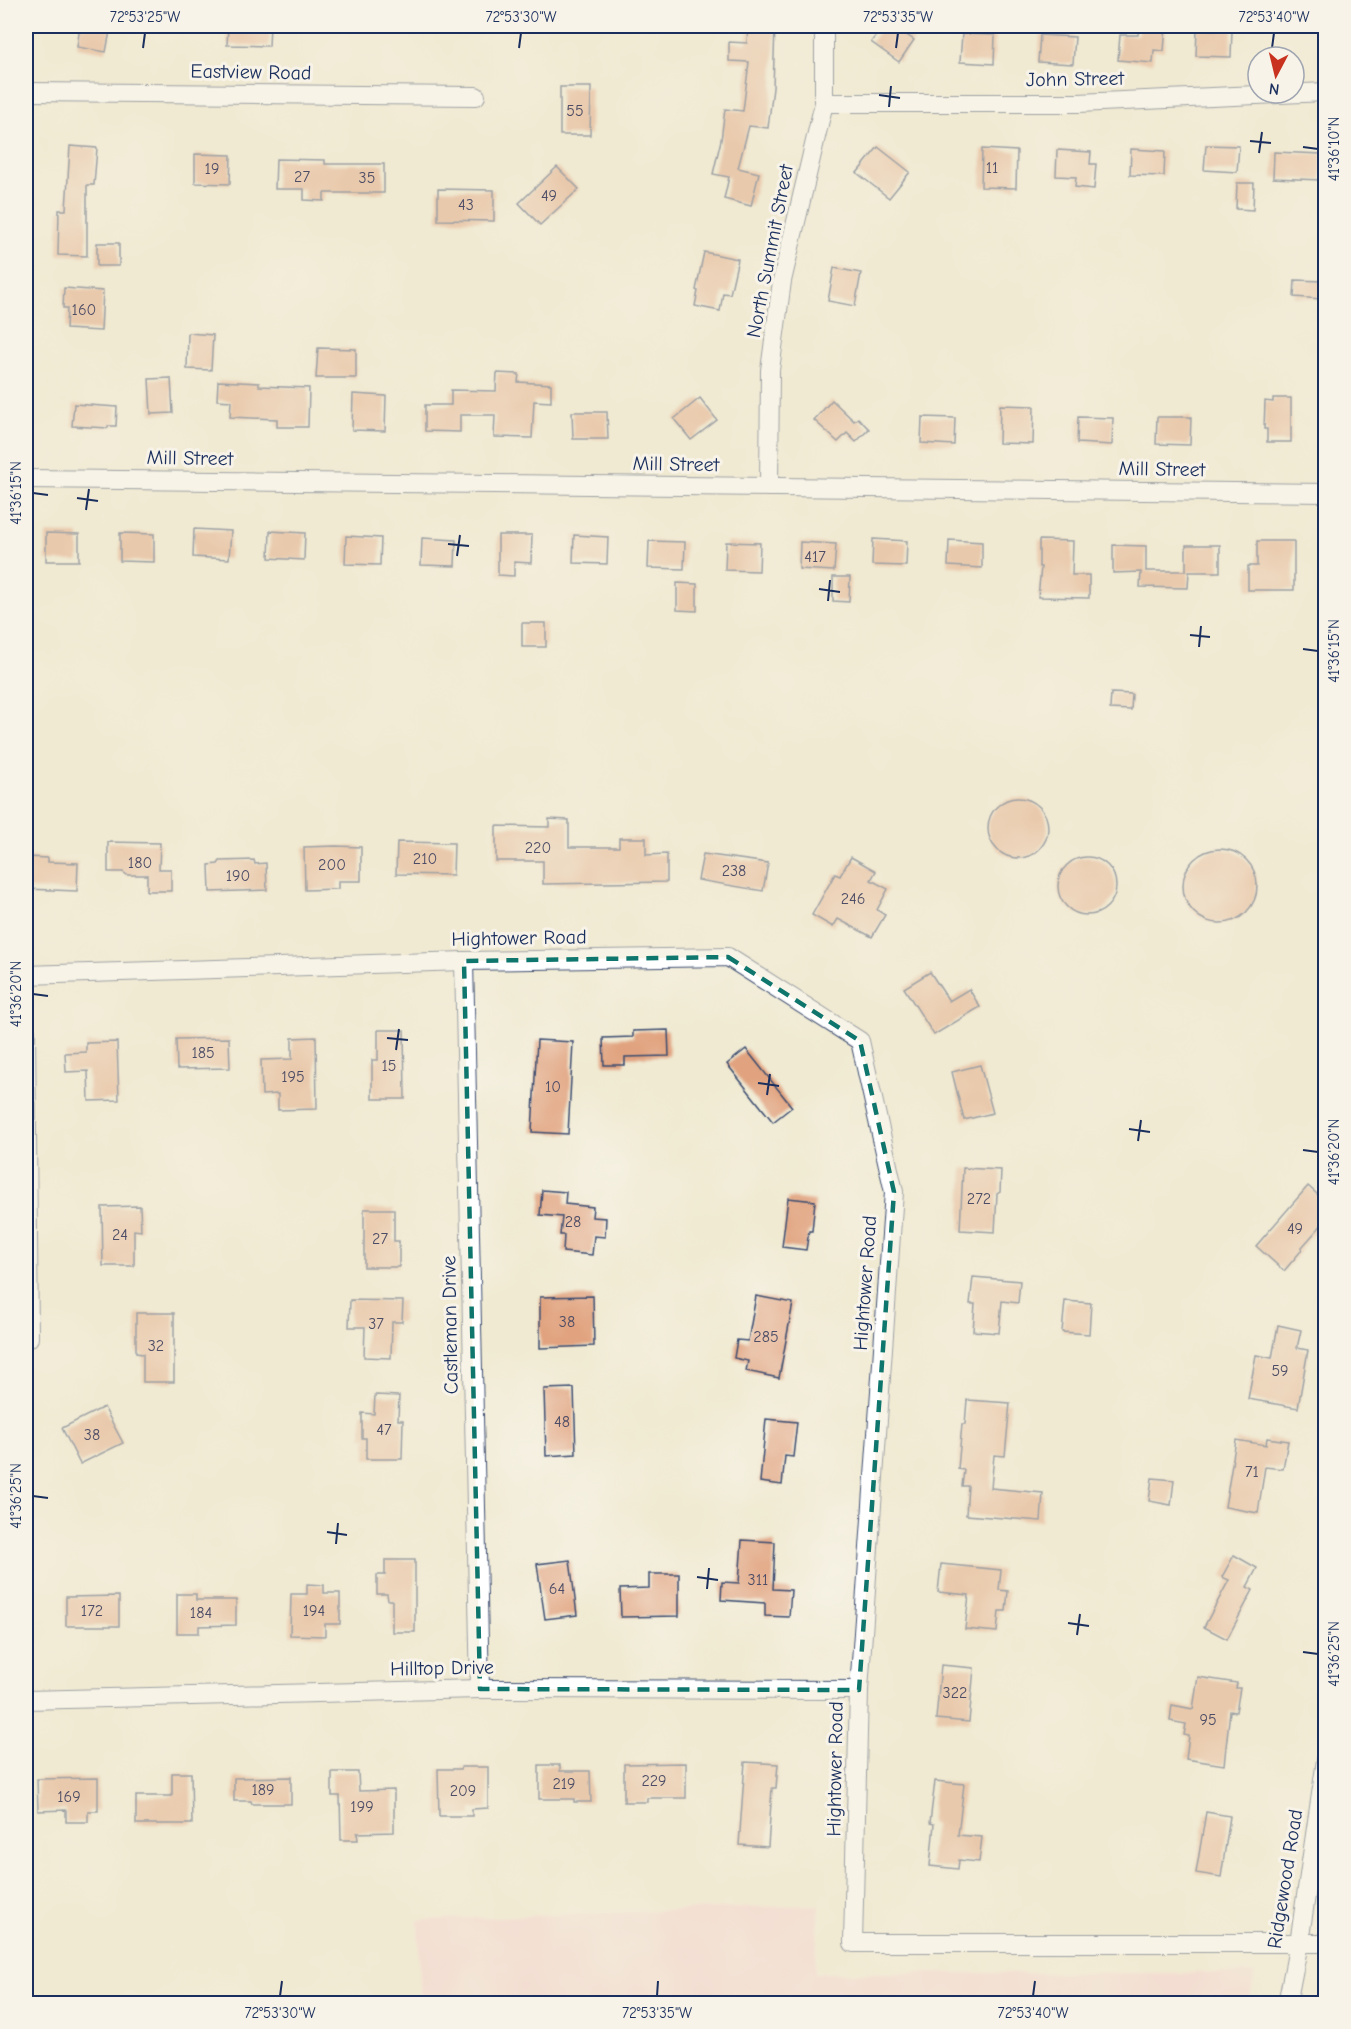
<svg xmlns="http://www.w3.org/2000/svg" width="1351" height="2029" viewBox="0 0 1351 2029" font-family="'Comic Neue',sans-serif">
	<rect width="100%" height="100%" fill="#f7f3e8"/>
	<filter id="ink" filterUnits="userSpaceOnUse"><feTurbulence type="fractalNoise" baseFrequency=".0167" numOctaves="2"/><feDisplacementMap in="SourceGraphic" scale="12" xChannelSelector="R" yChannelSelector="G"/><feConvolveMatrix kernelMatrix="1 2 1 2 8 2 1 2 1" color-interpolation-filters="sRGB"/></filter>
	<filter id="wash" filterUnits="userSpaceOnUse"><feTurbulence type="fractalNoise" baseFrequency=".008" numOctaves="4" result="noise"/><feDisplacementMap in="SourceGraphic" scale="24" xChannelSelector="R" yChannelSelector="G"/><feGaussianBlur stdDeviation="1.35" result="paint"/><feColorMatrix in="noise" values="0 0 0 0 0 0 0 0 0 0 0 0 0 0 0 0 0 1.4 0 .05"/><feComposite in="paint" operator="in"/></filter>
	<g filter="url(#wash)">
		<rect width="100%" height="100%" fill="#f0ead2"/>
		<path fill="#f7cfd2" d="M819,1905L815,1973H1255L1249,2003H421L418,1920Z"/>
		<g id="blocks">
			<g fill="#e1a37f">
				<path d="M80,26H111L106,52L77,47Z"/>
				<path d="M228,26H270L269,46L227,45Z"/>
				<path d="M748,26H775L773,88L768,128L749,126L738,168L759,173L751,206L724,199L729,177L713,174L721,140L725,109L743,111L749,62L729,61V42L747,43Z"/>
				<path d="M883,26H893L914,40L899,62L871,42Z"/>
				<path d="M1139,26H1166L1164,51L1154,50L1153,63L1118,60L1120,35H1138Z"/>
				<path d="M1197,29L1232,30L1231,57L1196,56Z"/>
				<path d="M962,34L995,35L994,64L960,62Z"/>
				<path d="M1040,35L1075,37L1073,64L1038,62Z"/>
				<path d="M560,87H591L590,135H560Z"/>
				<path d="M1206,145L1239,146L1237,172L1204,170Z"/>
				<path d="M70,146L97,148L94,185H87V256L58,255L59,210H66Z"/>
				<path d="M878,147L910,172L889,198L857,173Z"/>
				<path d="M982,149L1017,151L1016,188L981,187Z"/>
				<path d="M1131,149L1165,151L1164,176L1130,175Z"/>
				<path d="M1057,150L1091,152L1090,164H1096L1094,189L1075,187L1076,177L1056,176Z"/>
				<path d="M1274,152L1322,154L1321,180L1273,178Z"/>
				<path d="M195,154L231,155L230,184L195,183Z"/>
				<path d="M276,159L325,160V164H384V193H324V201L304,200V189H275Z"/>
				<path d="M557,167L579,189L540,225L519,203Z"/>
				<path d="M1237,183H1254L1253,210L1236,209Z"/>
				<path d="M438,189L494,190V221L438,220Z"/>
				<rect x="97" y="243" width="22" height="23"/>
				<path d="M704,252L738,259L730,294L723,293L720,311L695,306L698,291L696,290Z"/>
				<path d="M834,268L861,273L855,306L828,301Z"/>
				<path d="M1295,280L1322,281L1321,299L1294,297Z"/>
				<path d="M64,288L103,291L101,331L66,329L67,308H63Z"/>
				<path d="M188,333L213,335L211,370L187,369Z"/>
				<path d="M318,348L356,349V378H316Z"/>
				<path d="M497,373L519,374L518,382L551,384V402L534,401L532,438L494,437L495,415H460V432L425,431V405H451V390L496,391Z"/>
				<path d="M171,378L173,413L151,414L149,379Z"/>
				<path d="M218,381L259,383V386L309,388L308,427H277V419L230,417L231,401L217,400Z"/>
				<path d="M353,394L386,396L385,431L352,430Z"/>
				<path d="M700,398L717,420L691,440L674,419Z"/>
				<path d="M1273,398H1291V442H1267V429H1264L1265,401L1273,402Z"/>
				<path d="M832,400L854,421L858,418L869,429L856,442L847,433L838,442L814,420Z"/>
				<path d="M74,404L117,407L116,426H108V428L72,426Z"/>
				<path d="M1000,405L1034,406L1033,444L999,443Z"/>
				<path d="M572,412H607L608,439H573Z"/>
				<path d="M922,417L955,418L954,445L921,443Z"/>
				<path d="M1078,417L1113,418L1112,445L1077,443Z"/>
				<path d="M1157,417H1191L1190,445L1156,444Z"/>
				<path d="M194,529L231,531L229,559L193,557Z"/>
				<path d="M270,531L305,533L304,560L269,558Z"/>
				<path d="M46,533L79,534V561H46Z"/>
				<path d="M120,533L154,534V562L120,561Z"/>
				<path d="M498,535H532L531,563L514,562V576L498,575Z"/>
				<path d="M574,535L608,537L607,564L573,563Z"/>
				<path d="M346,536L381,538L380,565L345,564Z"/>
				<path d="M422,538L456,540L455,566L421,565Z"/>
				<path d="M873,539L907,541L906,566L872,565Z"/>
				<path d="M949,540L982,542V568L948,566Z"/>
				<path d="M1039,540L1073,541L1072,575H1089V598L1038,597L1041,567H1039Z"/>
				<path d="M649,541L685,542L684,569L648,568Z"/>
				<path d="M1257,541H1294V590H1248V566H1257Z"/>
				<path d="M726,542L760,543L759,571L725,570Z"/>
				<path d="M800,542L836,544L834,571L799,569Z"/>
				<path d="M1113,545L1146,546V571H1186V545H1220V572H1189L1188,588L1140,587L1141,572L1113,573Z"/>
				<path d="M833,577H850L849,602L833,601Z"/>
				<path d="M677,583L697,584V611L677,610Z"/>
				<rect x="522" y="623" width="24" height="24"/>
				<path d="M1111,693L1132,694L1131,710L1110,709Z"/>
				<circle cx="1018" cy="828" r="30"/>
				<path d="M549,819L569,820V847H619V838H646V855L667,854V882L543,884V861H496V826L549,827Z"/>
				<path d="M108,842L160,843L159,869H171V891H147V875H127L123,872H108Z"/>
				<path d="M397,842L454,843L453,875L396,874Z"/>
				<path d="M336,846L361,847V881H338V889L305,890L304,847Z"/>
				<circle cx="1220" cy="886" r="37"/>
				<path d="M703,854L768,863L763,891L698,880Z"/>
				<circle cx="1087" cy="886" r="29"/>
				<path d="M26,857L48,858V862L78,863L77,891L26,889Z"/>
				<path d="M851,857L876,871L871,880L888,889L877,910L885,915L872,937L838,919L833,927L812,915L835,874L840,876Z"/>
				<path d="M254,860L255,864L266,863L267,890L210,892L209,865L218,864L220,861Z"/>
				<path d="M930,972L949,1001L969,989L980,1007L934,1035L904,988Z"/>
				<path d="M378,1030H404L405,1099H372V1060H378Z"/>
				<path d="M668,1030L669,1056L625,1057V1065H604L603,1038L633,1037V1031Z"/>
				<path d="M316,1037L317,1109L278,1110V1094L262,1095L261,1060L292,1059V1038Z"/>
				<path d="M229,1038L230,1068L177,1069L176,1039Z"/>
				<path d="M537,1040L573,1042L568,1134L532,1132Z"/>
				<path d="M117,1042L119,1100L89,1101L88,1071L66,1072L65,1053L86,1052V1043Z"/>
				<path d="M746,1049L792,1107L773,1122L727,1064Z"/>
				<path d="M980,1065L993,1113L964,1120L952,1072Z"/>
				<path d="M963,1168L1001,1170L1000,1192L997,1194L995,1232L960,1230Z"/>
				<path d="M1308,1186L1326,1202V1220L1302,1247L1301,1251L1284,1271L1256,1246Z"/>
				<path d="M542,1190L566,1192L565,1204L593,1207L592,1217L606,1218L605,1237L594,1236L592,1255L563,1252L564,1235H560L562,1217L540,1215Z"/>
				<path d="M788,1198L815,1201L812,1231H809L806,1250L782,1247Z"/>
				<path d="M140,1206L141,1231L134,1230V1266H103L102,1207Z"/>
				<path d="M364,1209H394V1241H399V1267H364Z"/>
				<path d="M973,1277L1020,1281L1018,1303L1002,1301L999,1333L973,1331L975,1304H970Z"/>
				<path d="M593,1296L594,1346L540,1348V1297Z"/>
				<path d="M756,1296L793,1303L779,1378L746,1371L748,1361L734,1358L737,1340L748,1341Z"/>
				<path d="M350,1300L403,1301L402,1322H392L391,1358L364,1357L365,1327H349Z"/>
				<path d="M1065,1301L1091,1303L1089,1334L1062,1332Z"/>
				<path d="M136,1313H174V1382H143V1354L136,1353Z"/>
				<path d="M1278,1325L1301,1330L1297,1348L1308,1350L1298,1408L1248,1399L1256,1355L1272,1358Z"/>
				<path d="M574,1388L576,1454L546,1456L544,1389Z"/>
				<path d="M375,1395L399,1396L398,1420H403L402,1459H366V1438H362V1413L374,1414Z"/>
				<path d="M967,1400L1010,1403L1005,1456L994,1455L991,1488L1043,1493L1041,1521L966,1515L968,1486H962L964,1470L958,1469L962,1424H965Z"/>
				<path d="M104,1407L123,1443L80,1464L62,1428Z"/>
				<path d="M766,1419L797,1422L793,1457L785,1456L782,1485L760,1482Z"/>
				<path d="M1267,1438L1288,1441L1283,1469L1265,1467L1258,1513L1225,1507L1236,1440L1266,1445Z"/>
				<path d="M1152,1478L1174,1480L1171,1505L1149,1501Z"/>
				<path d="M742,1540L775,1542L773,1589L791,1590L789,1617L765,1616V1603L721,1600L722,1582L739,1583Z"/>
				<path d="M1234,1555L1257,1568L1247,1587L1253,1590L1227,1639L1204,1627L1229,1580L1222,1577Z"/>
				<path d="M385,1560H415V1632H392V1600H388L387,1594H377V1575H385Z"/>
				<path d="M570,1560L577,1615L545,1619L537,1564Z"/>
				<path d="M941,1564L1001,1570L999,1590L1008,1591L1006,1611H999L997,1632L965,1629L969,1595L938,1592Z"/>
				<path d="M649,1574H679V1616L621,1617L620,1589L649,1588Z"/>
				<path d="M307,1584L324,1585V1593H340V1624H325V1636L290,1635L291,1594H307Z"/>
				<path d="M177,1594H196V1600H236V1625L199,1626V1633H177Z"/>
				<path d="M119,1596V1626H66V1597Z"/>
				<path d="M941,1665L974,1668L969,1722L936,1719Z"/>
				<path d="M1198,1677L1237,1683L1236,1688H1240L1236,1712L1230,1711L1224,1765L1186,1759L1189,1736L1184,1735L1186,1724L1170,1721L1172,1705L1193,1709Z"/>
				<path d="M745,1762L778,1764L776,1788H772L768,1847L739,1845Z"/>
				<path d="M686,1763V1798H647V1802H624V1764Z"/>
				<path d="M539,1765H560V1771H590L591,1802H574V1799H539Z"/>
				<path d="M461,1767H488V1808L472,1809V1816H439L438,1769H460Z"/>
				<path d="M332,1772H358L359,1791L394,1790V1832L357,1833L358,1840H341L340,1796H332Z"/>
				<path d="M172,1773H191L192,1824H136V1796H172Z"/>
				<path d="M291,1777V1804H252L251,1801H234V1778Z"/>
				<path d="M98,1778V1811H88V1822H66V1810L38,1811L37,1779Z"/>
				<path d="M935,1781L964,1784L958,1835L982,1837L979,1862L959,1860L958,1869L930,1866L934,1824L930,1823Z"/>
				<path d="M1206,1812L1230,1816L1221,1877L1196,1873Z"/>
			</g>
		</g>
	</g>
	<g filter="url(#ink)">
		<use href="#blocks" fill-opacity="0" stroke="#3b4b6f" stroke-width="1.5"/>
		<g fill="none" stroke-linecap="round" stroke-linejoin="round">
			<defs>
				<g id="street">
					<path d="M26,92L476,96"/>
					<path d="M824,103H1078L1326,92"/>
					<path d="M26,479L1326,493"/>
					<path d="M769,487L770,370L782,281L824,103V26"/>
					<path d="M464,961L480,1689"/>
					<path d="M26,975L464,961L728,957L860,1041L894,1192L859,1690L853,1943H1326"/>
					<path d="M26,1032L29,1338"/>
					<path d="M26,1700L480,1689L859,1690"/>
					<path d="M1287,2004L1299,1943L1326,1760"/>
				</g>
			</defs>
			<use href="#street" stroke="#3b4b6f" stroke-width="20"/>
			<use href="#street" stroke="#fff" stroke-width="18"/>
		</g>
	</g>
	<path d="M0 0H1351V2029H0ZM728,957L860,1041L894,1192L859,1690L480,1689L464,961Z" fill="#f0ead2" fill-opacity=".55" fill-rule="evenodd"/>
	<path fill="none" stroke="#0f766e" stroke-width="4.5" stroke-dasharray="12 8" stroke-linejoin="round" d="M728,957L860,1041L894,1192L859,1690L480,1689L464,961Z"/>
	<path fill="none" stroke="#1b2f5e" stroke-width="2" d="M143,48L145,33M519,48L521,33M896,48L898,33M1272,48L1274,33M879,95L900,98M889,107L891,86M1250,141L1271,143M1303,147L1318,149M1259,153L1262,132M33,493L48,495M77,498L98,501M86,510L89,489M448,544L469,546M457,556L460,535M819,589L840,592M828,601L830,580M1190,635L1210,637M1199,647L1201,626M1303,649L1318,651M33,994L48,996M387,1038L408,1040M396,1050L399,1029M758,1083L779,1086M767,1095L770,1074M1129,1129L1150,1132M1138,1141L1141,1120M1303,1150L1318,1152M33,1496L48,1498M327,1532L347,1535M336,1544L338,1523M697,1577L718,1580M707,1589L709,1568M1068,1623L1089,1626M1077,1635L1080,1614M1303,1652L1318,1654M280,1996L282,1981M657,1996L658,1981M1033,1996L1035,1981"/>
	<g text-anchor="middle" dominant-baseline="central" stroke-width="6" stroke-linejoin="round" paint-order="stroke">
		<g font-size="16" fill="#4c4c66">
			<text x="575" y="111">55</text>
			<text x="992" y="168">11</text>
			<text x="212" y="169">19</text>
			<text x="302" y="177">27</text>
			<text x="367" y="178">35</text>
			<text x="549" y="196">49</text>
			<text x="466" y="205">43</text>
			<text x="84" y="310">160</text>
			<text x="815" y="557">417</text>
			<text x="538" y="848">220</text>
			<text x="425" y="859">210</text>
			<text x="140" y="863">180</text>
			<text x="332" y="865">200</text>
			<text x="734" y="871">238</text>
			<text x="238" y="876">190</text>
			<text x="853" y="899">246</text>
			<text x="203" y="1053">185</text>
			<text x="389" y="1066">15</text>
			<text x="293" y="1077">195</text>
			<text x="553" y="1087">10</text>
			<text x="979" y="1199">272</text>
			<text x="573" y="1222">28</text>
			<text x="1295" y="1229">49</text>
			<text x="120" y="1235">24</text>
			<text x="380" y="1239">27</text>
			<text x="567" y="1322">38</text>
			<text x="376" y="1324">37</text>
			<text x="766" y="1337">285</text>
			<text x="156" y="1346">32</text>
			<text x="1280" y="1371">59</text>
			<text x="562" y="1422">48</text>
			<text x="384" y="1430">47</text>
			<text x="92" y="1435">38</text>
			<text x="1252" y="1472">71</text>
			<text x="758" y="1580">311</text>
			<text x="557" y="1589">64</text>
			<text x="92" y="1611">172</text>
			<text x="314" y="1611">194</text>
			<text x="201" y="1613">184</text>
			<text x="955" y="1693">322</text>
			<text x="1208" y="1720">95</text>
			<text x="654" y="1781">229</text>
			<text x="564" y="1784">219</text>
			<text x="263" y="1790">189</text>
			<text x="463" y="1791">209</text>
			<text x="69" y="1797">169</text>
			<text x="362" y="1807">199</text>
		</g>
		<g font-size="20" fill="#1b2f5e" stroke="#f7f3e8">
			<text transform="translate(251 72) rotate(1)">Eastview Road</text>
			<text transform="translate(1075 79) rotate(-1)">John Street</text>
			<text transform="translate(770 251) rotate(-79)">North Summit Street</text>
			<text transform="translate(190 458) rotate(1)">Mill Street</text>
			<text transform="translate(676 464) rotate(1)">Mill Street</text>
			<text transform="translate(1162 469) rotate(1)">Mill Street</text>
			<text transform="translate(519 938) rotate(-1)">Hightower Road</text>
			<text transform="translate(865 1283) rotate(-86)">Hightower Road</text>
			<text transform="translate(450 1325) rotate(-91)">Castleman Drive</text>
			<text transform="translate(442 1668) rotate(-1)">Hilltop Drive</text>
			<text transform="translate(835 1769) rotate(-89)">Hightower Road</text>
			<text transform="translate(1285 1879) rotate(-81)">Ridgewood Road</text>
		</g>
	</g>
	<rect width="1351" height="2029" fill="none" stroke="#f7f3e8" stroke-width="66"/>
	<g transform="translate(1276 75) rotate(187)"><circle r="28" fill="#f7f3e8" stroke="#9fa5b1" stroke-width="1.5"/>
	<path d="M0-4.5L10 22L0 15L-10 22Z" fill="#c8321e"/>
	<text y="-9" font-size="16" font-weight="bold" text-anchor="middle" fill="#1b2f5e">N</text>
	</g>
	<rect x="33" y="33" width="1285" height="1963" fill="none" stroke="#1b2f5e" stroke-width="2"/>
	<g font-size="15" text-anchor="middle" fill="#1b2f5e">
		<text x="145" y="22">72°53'25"W</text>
		<text x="521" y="22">72°53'30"W</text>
		<text x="898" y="22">72°53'35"W</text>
		<text x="1274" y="22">72°53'40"W</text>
		<text transform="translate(1334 149) rotate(-90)" y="5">41°36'10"N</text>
		<text transform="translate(16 493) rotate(-90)" y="5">41°36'15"N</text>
		<text transform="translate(1334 651) rotate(-90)" y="5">41°36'15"N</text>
		<text transform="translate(16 994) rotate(-90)" y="5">41°36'20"N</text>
		<text transform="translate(1334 1152) rotate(-90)" y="5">41°36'20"N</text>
		<text transform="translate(16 1496) rotate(-90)" y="5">41°36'25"N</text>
		<text transform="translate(1334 1654) rotate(-90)" y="5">41°36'25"N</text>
		<text x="280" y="2018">72°53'30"W</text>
		<text x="657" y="2018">72°53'35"W</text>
		<text x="1033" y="2018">72°53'40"W</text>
	</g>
</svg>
